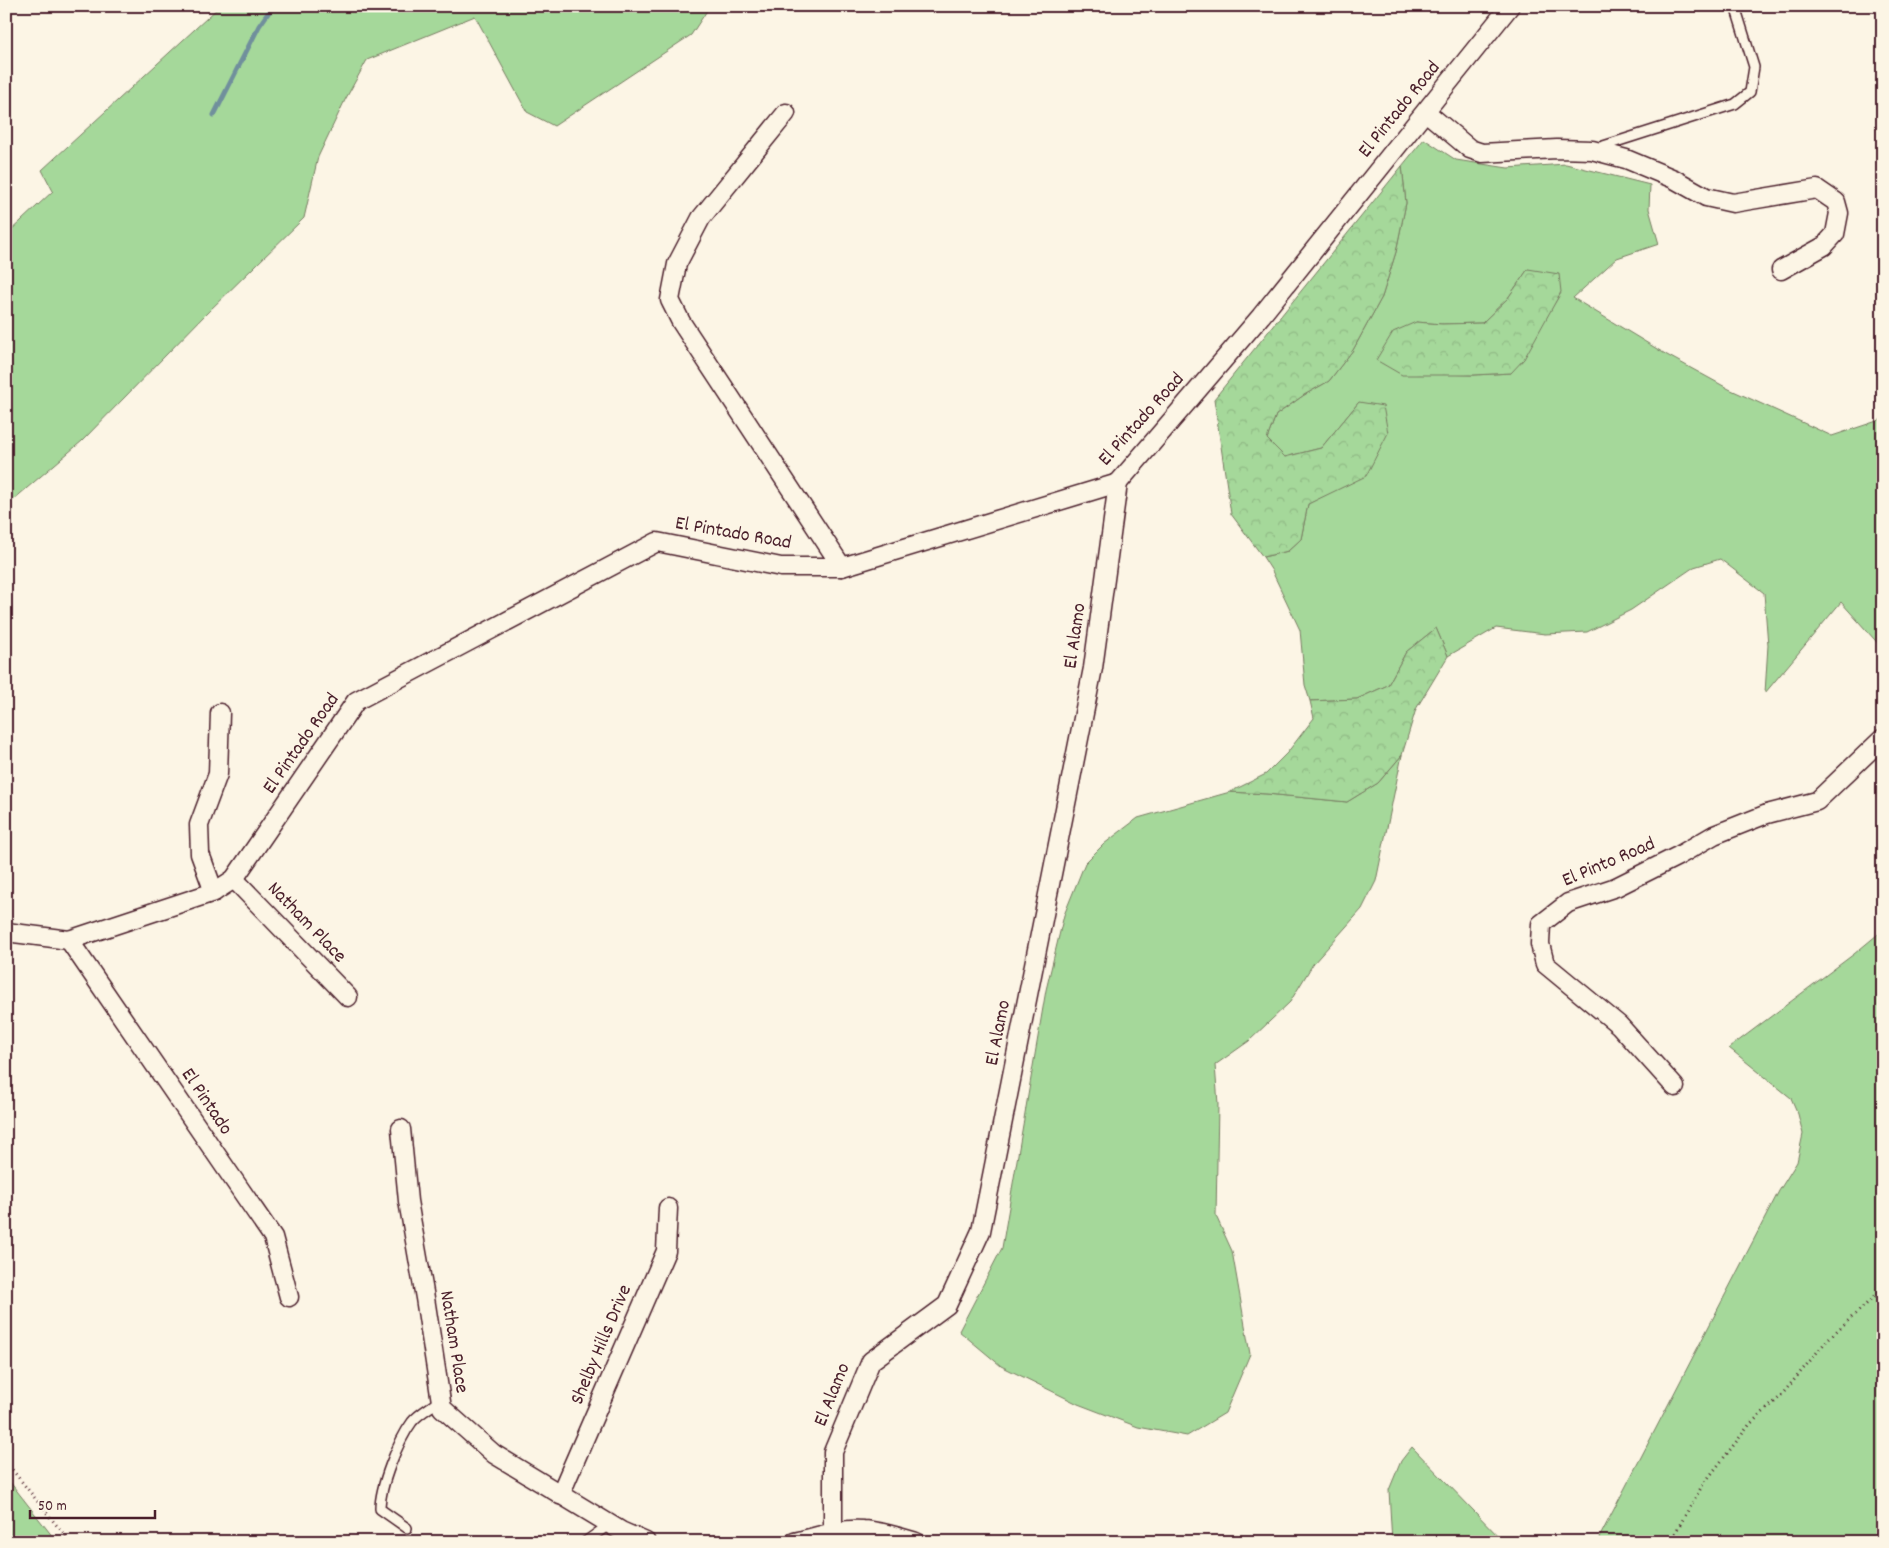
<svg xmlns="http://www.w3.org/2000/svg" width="1889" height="1548" viewBox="0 0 1889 1548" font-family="Dekko,sans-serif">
	<defs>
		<pattern id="forest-crowns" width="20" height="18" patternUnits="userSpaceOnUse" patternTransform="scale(1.25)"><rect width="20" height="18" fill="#a5d89a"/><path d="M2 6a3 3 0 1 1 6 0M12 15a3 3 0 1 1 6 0" fill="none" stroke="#90b985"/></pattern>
	</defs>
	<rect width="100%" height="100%" fill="#fcf5e5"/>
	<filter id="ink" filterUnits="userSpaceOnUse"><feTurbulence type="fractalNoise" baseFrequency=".02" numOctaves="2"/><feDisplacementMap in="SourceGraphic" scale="10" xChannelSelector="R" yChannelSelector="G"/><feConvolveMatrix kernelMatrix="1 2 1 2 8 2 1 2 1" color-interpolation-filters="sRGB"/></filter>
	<g filter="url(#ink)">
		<g fill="#a5d89a" stroke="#787c62" fill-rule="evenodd">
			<path d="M220,6H710L691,35L554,126L527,112L475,16L367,60L345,100L318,157L304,218L206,314L82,441L6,506V235L53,191L42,170Z"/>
			<path d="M1424,139L1456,160L1508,168L1566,164L1650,185L1649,209L1659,244L1617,258L1573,298L1667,355L1729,389L1832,436L1883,419V649L1841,602L1765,693L1768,645L1764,593L1720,559L1694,567L1631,610L1587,632L1545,634L1496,628L1448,656L1436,628L1406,652L1388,685L1357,699L1310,701L1305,685L1300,630L1272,571L1263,557L1288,551L1301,539L1308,504L1331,492L1359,402L1321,448L1285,457L1267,439L1276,415L1304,395L1329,381L1353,350L1382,297L1396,252L1406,203L1402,166ZM1528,269L1561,293L1511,373L1474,375L1439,374L1416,322L1442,324L1482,323L1508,298Z"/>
			<path d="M1402,755L1376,881L1362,909L1313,964L1290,1002L1249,1041L1215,1065L1218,1104L1216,1216L1232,1251L1250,1354L1225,1413L1187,1436L1138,1427L1078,1404L1001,1366L959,1331L1002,1248L1046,990L1064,915L1085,863L1104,844L1138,818L1230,792L1267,794L1347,802L1378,783Z"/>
			<path d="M1883,930V1542H1597L1779,1191L1797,1162L1803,1134L1798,1114L1791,1098L1729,1048L1854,954Z"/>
			<path d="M1412,1447L1504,1542H1392L1389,1490L1401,1461Z"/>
			<path d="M6,1477L57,1542H6Z"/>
		</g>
		<g fill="url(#forest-crowns)" stroke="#787c62">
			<path d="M1402,166L1406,203L1396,252L1382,297L1353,350L1329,381L1304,395L1276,415L1267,439L1285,457L1321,448L1359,402L1383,406L1388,433L1366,476L1308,504L1301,539L1288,551L1263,557L1231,514L1214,399Z"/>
			<path d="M1528,269L1559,274L1561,292L1524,359L1511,373L1474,375H1402L1376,360L1393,332L1416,322L1442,324L1482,323L1508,298Z"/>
			<path d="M1436,628L1448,656L1416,709L1402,755L1378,783L1347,802L1267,794L1230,792L1266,774L1287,753L1314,718L1310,701L1357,699L1388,685L1406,652Z"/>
		</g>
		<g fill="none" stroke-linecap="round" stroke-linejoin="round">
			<path stroke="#708f9c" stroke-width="5" d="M214,115L259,26L273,6"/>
			<defs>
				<g id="service">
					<path d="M1597,148L1735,104L1750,92L1754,67L1735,6"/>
					<path d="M407,1528L380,1509C380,1486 398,1441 412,1422C419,1413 432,1407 440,1400"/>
					<path d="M585,1542L610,1524"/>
				</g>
				<g id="minor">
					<path d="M1426,112L1470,149L1482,153L1557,149L1592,150L1626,159L1674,179L1706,197L1733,203L1817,189L1836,202L1839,213L1835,234L1824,246L1781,270"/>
					<path d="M786,113L701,218L677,264L670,300L681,322L842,567"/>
					<path d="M234,879L348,997"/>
					<path d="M214,892L200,854L199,825L218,774L220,713"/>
					<path d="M6,932L69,940L214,892L234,879L356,701L657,542L781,567H842L1118,483L1261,316L1510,6"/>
					<path d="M69,940L273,1237L289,1297"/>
					<path d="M1675,1087L1619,1025L1545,964L1540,944L1541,924L1568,903L1616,887L1678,856L1714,835L1767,814L1817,801L1883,738"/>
					<path d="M401,1129L408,1201L425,1298L442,1408L494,1454L621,1531L646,1542"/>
					<path d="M560,1495L666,1251L668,1208"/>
					<path d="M794,1542C816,1537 840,1528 863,1530C881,1531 899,1537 916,1542"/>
					<path d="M834,1542L833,1533V1452L871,1361L947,1305L981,1231L1093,668L1118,483"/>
				</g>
			</defs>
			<use href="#service" stroke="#4a1f2b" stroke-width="12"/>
			<use href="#minor" stroke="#4a1f2b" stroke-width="21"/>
			<g stroke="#4a1f2b" stroke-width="3" stroke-dasharray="1 4" stroke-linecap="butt">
				<path d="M6,1462L70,1542"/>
				<path d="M1670,1542L1702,1486L1750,1424L1779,1398L1829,1338L1883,1289"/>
			</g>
			<use href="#service" stroke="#fcf5e5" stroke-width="9"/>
			<use href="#minor" stroke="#fcf5e5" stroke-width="18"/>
		</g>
	</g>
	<g text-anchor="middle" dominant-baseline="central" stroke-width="4" stroke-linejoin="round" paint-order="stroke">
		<g font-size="20" fill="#4a1f2b" stroke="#fcf5e5">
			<text transform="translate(1400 110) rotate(-51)">El Pintado Road</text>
			<text transform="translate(1142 420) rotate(-48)">El Pintado Road</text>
			<text transform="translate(733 534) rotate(10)">El Pintado Road</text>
			<text transform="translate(1076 636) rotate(-82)">El Alamo</text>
			<text transform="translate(302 744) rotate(-55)">El Pintado Road</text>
			<text transform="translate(1609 863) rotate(-23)">El Pinto Road</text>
			<text transform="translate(306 923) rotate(46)">Natham Place</text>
			<text transform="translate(999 1033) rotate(-79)">El Alamo</text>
			<text transform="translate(206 1102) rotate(56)">El Pintado</text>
			<text transform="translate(453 1342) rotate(81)">Natham Place</text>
			<text transform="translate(602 1345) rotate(-67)">Shelby Hills Drive</text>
			<text transform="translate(833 1395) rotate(-68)">El Alamo</text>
		</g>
	</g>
	<rect width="1889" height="1548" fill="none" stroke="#fcf5e5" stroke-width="25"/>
	<rect x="12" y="12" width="1864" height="1523" fill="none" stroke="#4a1f2b" stroke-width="2" filter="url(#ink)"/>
	<path d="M30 1510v8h125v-8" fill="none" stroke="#4a1f2b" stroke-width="2.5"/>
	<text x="38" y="1510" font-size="15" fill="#4a1f2b" stroke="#fcf5e5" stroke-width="4" paint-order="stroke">50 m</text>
</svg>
